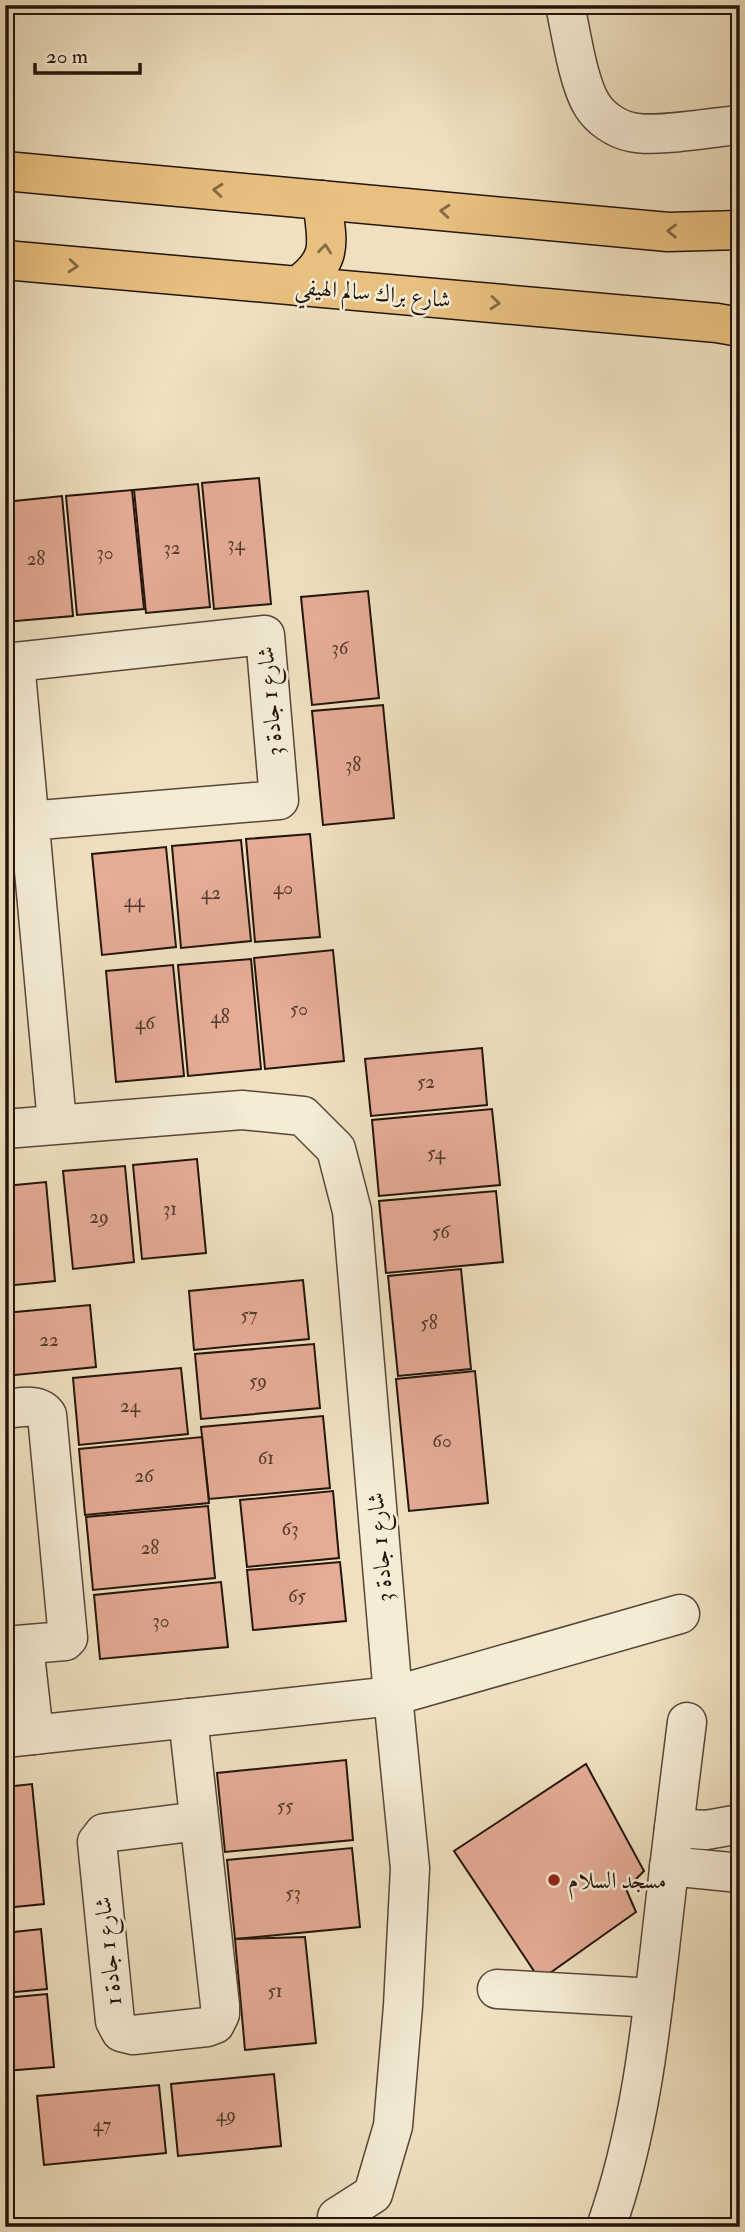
<svg xmlns="http://www.w3.org/2000/svg" width="745" height="2232" viewBox="0 0 745 2232" font-family="'IM FELL Double Pica',Amiri,serif">
	<rect width="100%" height="100%" fill="#efe1c0"/>
	<filter id="stains"><feTurbulence type="fractalNoise" baseFrequency=".00286" numOctaves="4"/><feColorMatrix values="0 0 0 0 .2 0 0 0 0 .09 0 0 0 0 .02 0 0 0 .5 -.17"/></filter>
	<radialGradient id="worn" r=".72"><stop offset=".6" stop-color="#630" stop-opacity="0"/><stop offset="1" stop-color="#630" stop-opacity=".3"/></radialGradient>
	<g fill="#e5ac96" stroke="#24140a" stroke-width="2">
		<path d="M259,478L271,604L214,609L202,483Z"/>
		<path d="M198,484L210,607L146,613L134,490Z"/>
		<path d="M132,490L144,609L77,615L66,496Z"/>
		<path d="M62,496L73,616L5,622V502Z"/>
		<path d="M368,591L379,698L312,705L301,597Z"/>
		<path d="M383,705L394,818L323,825L312,711Z"/>
		<path d="M310,834L320,937L255,942L246,839Z"/>
		<path d="M241,840L251,941L181,948L172,846Z"/>
		<path d="M166,847L176,947L102,955L92,854Z"/>
		<path d="M333,950L344,1061L265,1069L254,958Z"/>
		<path d="M251,959L261,1069L188,1076L178,965Z"/>
		<path d="M173,965L184,1076L116,1082L106,971Z"/>
		<path d="M482,1048L487,1105L371,1116L365,1059Z"/>
		<path d="M492,1109L500,1185L379,1196L372,1120Z"/>
		<path d="M197,1159L206,1253L142,1259L133,1165Z"/>
		<path d="M125,1166L134,1262L73,1269L63,1171Z"/>
		<path d="M46,1182L55,1281L5,1286V1186Z"/>
		<path d="M496,1191L503,1262L386,1273L379,1201Z"/>
		<path d="M461,1269L471,1369L398,1376L388,1276Z"/>
		<path d="M303,1280L309,1339L194,1350L189,1291Z"/>
		<path d="M90,1305L96,1367L5,1376V1313Z"/>
		<path d="M314,1344L320,1408L201,1419L195,1354Z"/>
		<path d="M181,1368L188,1434L79,1445L73,1378Z"/>
		<path d="M475,1371L488,1503L409,1511L396,1379Z"/>
		<path d="M323,1416L330,1488L209,1499L201,1427Z"/>
		<path d="M202,1437L209,1503L85,1515L79,1449Z"/>
		<path d="M333,1491L339,1558L247,1567L240,1500Z"/>
		<path d="M208,1506L215,1578L93,1590L86,1517Z"/>
		<path d="M340,1562L346,1621L253,1630L247,1570Z"/>
		<path d="M221,1582L228,1647L100,1659L94,1595Z"/>
		<path d="M346,1760L353,1840L225,1852L217,1773Z"/>
		<path d="M586,1764L644,1871L626,1889L636,1912L540,1980L454,1851Z"/>
		<path d="M32,1784L44,1904L5,1908V1787Z"/>
		<path d="M352,1848L360,1927L235,1939L227,1860Z"/>
		<path d="M41,1929L47,1989L5,1993V1933Z"/>
		<path d="M305,1937L316,2043L245,2050L235,1939Z"/>
		<path d="M47,1994L54,2067L5,2071V1998Z"/>
		<path d="M274,2074L281,2146L178,2156L171,2084Z"/>
		<path d="M159,2085L166,2153L44,2165L37,2096Z"/>
	</g>
	<g fill="none" stroke-linecap="round" stroke-linejoin="round">
		<defs>
			<g id="minor">
				<path d="M565,5C571,32 578,83 592,105C600,118 616,129 631,132C656,138 712,127 740,125"/>
				<path d="M28,821L279,800L265,635L15,662L57,1123"/>
				<path d="M5,1129L242,1110L303,1116L336,1149L352,1211L393,1696L410,1868L403,2006L393,2126L373,2194L337,2217"/>
				<path d="M5,1409C20,1408 38,1402 47,1415L68,1638L65,1641L5,1646"/>
				<path d="M24,1645L34,1735"/>
				<path d="M188,1718L220,2005V2014L215,2024L207,2027L133,2035L121,2032L115,2021L97,1842L104,1833L199,1821"/>
				<path d="M5,1738L393,1696L680,1614"/>
				<path d="M674,1828L706,1830L740,1824"/>
				<path d="M669,1866L740,1873"/>
				<path d="M497,1989L654,1998"/>
				<path d="M606,2227C639,2134 650,2036 661,1939C669,1866 678,1794 687,1722"/>
			</g>
			<g id="major">
				<path d="M5,171L668,232L740,230"/>
				<path d="M5,260L717,323L740,327"/>
				<path d="M298,286C335,258 327,243 322,200"/>
			</g>
		</defs>
		<use href="#minor" stroke="#574738" stroke-width="41"/>
		<use href="#major" stroke="#24140a" stroke-width="41"/>
		<use href="#minor" stroke="#f5ecd6" stroke-width="38"/>
		<use href="#major" stroke="#e8c080" stroke-width="38"/>
	</g>
	<defs><path id="oneway-chevron" d="M-2-3.5L2.5 0L-2 3.5" fill="none" stroke-width="1.6" stroke-linecap="round" stroke-linejoin="round" transform="scale(1.75)"/></defs>
	<g stroke="#866a45">
		<use href="#oneway-chevron" transform="translate(218 190) rotate(-175)"/>
		<use href="#oneway-chevron" transform="translate(445 211) rotate(-175)"/>
		<use href="#oneway-chevron" transform="translate(672 231) rotate(-179)"/>
		<use href="#oneway-chevron" transform="translate(325 249) rotate(-84)"/>
		<use href="#oneway-chevron" transform="translate(73 266) rotate(5)"/>
		<use href="#oneway-chevron" transform="translate(495 303) rotate(5)"/>
	</g>
	<circle fill="#8f2418" stroke="#f5ecd6" stroke-width="2.5" cx="554" cy="1880" r="7"/>
	<g text-anchor="middle" dominant-baseline="central" stroke-width="5" stroke-linejoin="round" paint-order="stroke">
		<g font-size="19" fill="#543a2d">
			<text x="236" y="544">34</text>
			<text x="172" y="548">32</text>
			<text x="105" y="553">30</text>
			<text x="36" y="559">28</text>
			<text x="340" y="648">36</text>
			<text x="353" y="765">38</text>
			<text x="283" y="888">40</text>
			<text x="211" y="893">42</text>
			<text x="134" y="901">44</text>
			<text x="299" y="1009">50</text>
			<text x="220" y="1017">48</text>
			<text x="145" y="1023">46</text>
			<text x="426" y="1082">52</text>
			<text x="436" y="1153">54</text>
			<text x="170" y="1209">31</text>
			<text x="99" y="1217">29</text>
			<text x="441" y="1232">56</text>
			<text x="249" y="1315">57</text>
			<text x="429" y="1323">58</text>
			<text x="49" y="1340">22</text>
			<text x="258" y="1381">59</text>
			<text x="130" y="1406">24</text>
			<text x="442" y="1441">60</text>
			<text x="266" y="1458">61</text>
			<text x="144" y="1476">26</text>
			<text x="290" y="1529">63</text>
			<text x="150" y="1548">28</text>
			<text x="297" y="1596">65</text>
			<text x="161" y="1621">30</text>
			<text x="285" y="1806">55</text>
			<text x="293" y="1893">53</text>
			<text x="275" y="1991">51</text>
			<text x="226" y="2115">49</text>
			<text x="102" y="2125">47</text>
		</g>
		<g font-size="23" fill="#24140a" stroke="#f5ecd6">
			<text transform="translate(373 293) rotate(5)">شارع براك سالم الهيفي</text>
			<text transform="translate(270 701) rotate(-95)">شارع 1 جادة 3</text>
			<text transform="translate(380 1547) rotate(-95)">شارع 1 جادة 3</text>
			<text transform="translate(108 1951) rotate(-96)">شارع 1 جادة 1</text>
		</g>
		<g font-size="23" fill="#24140a" stroke="#f5ecd6" text-anchor="start">
			<text x="568" y="1880">مسجد السلام</text>
		</g>
	</g>
	<rect width="745" height="2232" fill="none" stroke="#efe1c0" stroke-width="28"/>
	<rect x="7" y="7" width="731" height="2218" fill="none" stroke="#24140a" stroke-width="3.5"/>
	<rect x="14" y="14" width="717" height="2204" fill="none" stroke="#24140a" stroke-width="2"/>
	<path d="M35 63v10h105v-10" fill="none" stroke="#24140a" stroke-width="3.5"/>
	<text x="46" y="63" font-size="21" fill="#24140a" stroke="#f5ecd6" stroke-width="5" paint-order="stroke">20 m</text>
	<rect width="100%" height="100%" filter="url(#stains)"/>
	<rect width="100%" height="100%" fill="url(#worn)"/>
</svg>
